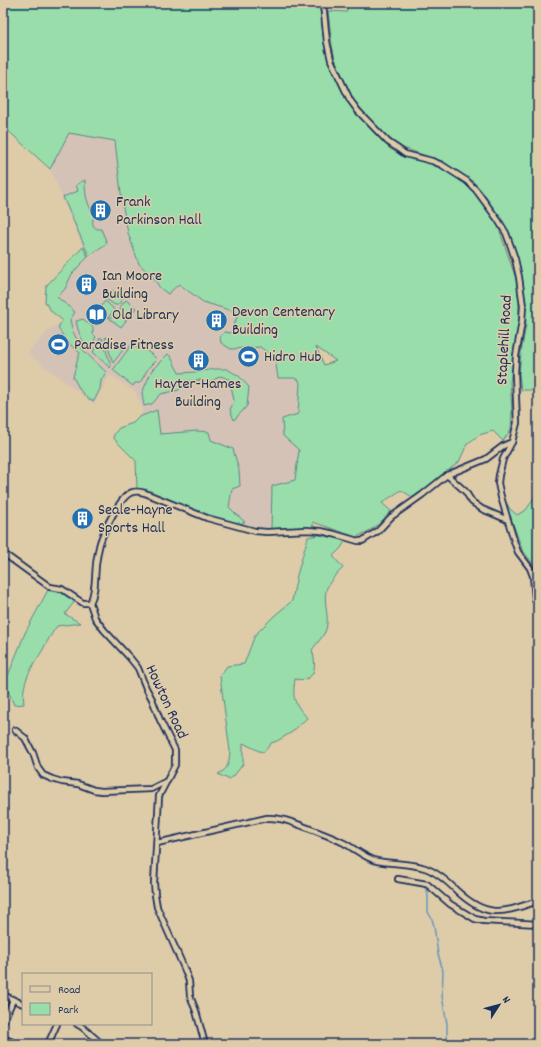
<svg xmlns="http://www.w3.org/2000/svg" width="541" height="1047" viewBox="0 0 541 1047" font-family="Dekko,sans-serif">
	<rect width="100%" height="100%" fill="#decca9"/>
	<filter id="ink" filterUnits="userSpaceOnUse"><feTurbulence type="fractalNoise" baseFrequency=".025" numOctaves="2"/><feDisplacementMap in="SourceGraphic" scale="8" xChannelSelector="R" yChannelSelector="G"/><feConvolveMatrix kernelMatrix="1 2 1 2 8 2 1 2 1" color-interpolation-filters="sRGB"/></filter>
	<g filter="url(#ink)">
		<path fill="#d5c2b7" d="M69,133L116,141L122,202L128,233L139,264L153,277L160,288L178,284L203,302L262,320L316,347L313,528L271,530L209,515L137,452L142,407L135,392L110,375L94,404L27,353L53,326L59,325L62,320L52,312L45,302L46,286L83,247L50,169Z"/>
		<g fill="#99deaa" stroke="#5a8684" fill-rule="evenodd">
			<path d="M3,3H319L324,39L328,61L353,109L376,135L390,149L400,154L413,160L425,161L453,174L471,188L488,210L498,226L516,279L519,299V320L510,382L512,411L511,429L503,441L493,431L479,435L467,444L459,462L414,498L401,490L382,503L391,511C379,525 373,530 356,537L313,522V528L271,530L272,486L295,480L299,450L283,436L282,419L298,414L300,384L299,380L294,378H278L275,358L260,347L231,349L221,343L220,337L224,332L231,333L238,314L239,313L203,302L179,284L168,294L160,288L153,277L139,264L128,233L122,202L115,141L69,133L50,169L3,126ZM316,347L336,361L324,365Z"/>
			<path d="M346,3H538V390H521L519,374L521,353L526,325L525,302L522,276L514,249L504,224L481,190L461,173L439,160L400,147L378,129L353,99L335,59L332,45L328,11L347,12Z"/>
			<path d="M85,180C85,197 87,202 94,216C91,223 93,230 101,229L107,243L89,256L63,197L78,191L76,185Z"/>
			<path d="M83,247L88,257L79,266L72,274L65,289L57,297L75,312L70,320L73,332L83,350L106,372L101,381L100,389L94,401L87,398L80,390L73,377L78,358L80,353L67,342L58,328L62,320L52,312L45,302L46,286Z"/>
			<path d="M113,290L123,298L118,305H115L106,299Z"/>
			<path d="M126,300L136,308L129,317L120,310V307Z"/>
			<path d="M105,301L113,308L114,310L108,318L98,310Z"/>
			<path d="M116,312H118L127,319L121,327L110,319Z"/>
			<path d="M83,319L93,327V334L96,337L89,350C82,341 78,332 76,321Z"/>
			<path d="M106,337L123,350L113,363L105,338Z"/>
			<path d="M100,338H102L111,366L110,368L93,352Z"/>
			<path d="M132,344L138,349L142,347L157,359L149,367L140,383H135L133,386L113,370Z"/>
			<path d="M168,354L171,357L179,373L196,372L215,369H227L239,376L249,387L247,406L234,420L230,410L234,401L230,380L221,376L208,383L203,380L185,381L179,390L161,394L152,404L144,406L142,393L152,370Z"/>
			<path d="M157,410L160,434L197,431L209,432L211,440L233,449L239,470L240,486L232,489L229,507L236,514L245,522L240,524L208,516L146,490L137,489L136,461L117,442L113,437L115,433L119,428L133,423L139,417Z"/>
			<path d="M538,492V596L536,568L522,549L504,499L510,509L517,515L526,510Z"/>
			<path d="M319,535L346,540L341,548L333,556L343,568C337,574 328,582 326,591C323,604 331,619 325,632C322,638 316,644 312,650C317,666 316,683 295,679C292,700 294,702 307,718L292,732L277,741L271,743L265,751L263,752L259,751L243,743V764L233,777L228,779L218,774C229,769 229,762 230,751L220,676L227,666L244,664L255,635L274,616L292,601L297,575L308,537Z"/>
			<path d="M48,590C59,589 67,594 75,601L65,614L80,623L57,626C51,634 47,642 42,651C31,669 21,682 24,704L14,705L5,683L25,633Z"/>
		</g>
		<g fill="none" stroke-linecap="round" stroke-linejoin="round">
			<path stroke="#6597ba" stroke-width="1.5" d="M416,885L424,887L427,890L428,896V912L432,919L434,926L438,954L443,971L442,996L447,1024V1044"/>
			<defs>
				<g id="minor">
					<path d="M323,3L327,42L331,60L350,100L358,111L388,142L397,148L405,154L432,161L442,165L467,181L476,190L498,220L506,233L511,247L515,259L519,277L523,306L522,321L516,356L515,373L517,423L512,442L503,459L499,475L498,483L501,497L515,544L518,552L530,568L533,576L535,599L538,607"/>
					<path d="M447,475L465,491L472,502L482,509L508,520"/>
					<path d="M3,553L50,587L62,589L83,603H90"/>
					<path d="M15,730L25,738L33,753L38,768L43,775L52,779L62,782L78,784L94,790L102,791L151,789L167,781"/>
					<path d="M157,843L267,818C281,817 294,823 308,828C320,833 332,837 344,843C355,849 365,858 377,861C392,864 409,863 425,868C437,872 448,882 457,891C487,919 502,913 538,901"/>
					<path d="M398,879L427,884L450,904L475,919L484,921L538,924"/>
					<path d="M3,995L23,1004"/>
					<path d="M3,1022L13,1000"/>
					<path d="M77,1024L82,1027L102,1044"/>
					<path d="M3,1038L17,1044"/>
					<path d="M48,1044L57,1024"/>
					<path d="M205,1044L196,1011L190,996L189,981L184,968L157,907L155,895L154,883L159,796L175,765V750L160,720L152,699L146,688L138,668L130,658L104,630L95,618L90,603C97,590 94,572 97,558C98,552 99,545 101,540C105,529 121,494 133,492C136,491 141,492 145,493L207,518L255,531L267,532L306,530L321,531L334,534L358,541H362L378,531L391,517L422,495L447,475L486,459L503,446L512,442"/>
				</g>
			</defs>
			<use href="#minor" stroke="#1b2f5e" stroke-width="8"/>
			<use href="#minor" stroke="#decca9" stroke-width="4.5"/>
		</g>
	</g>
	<defs>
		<symbol id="building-disc" viewBox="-11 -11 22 22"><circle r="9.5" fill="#1f6fb2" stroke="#decca9"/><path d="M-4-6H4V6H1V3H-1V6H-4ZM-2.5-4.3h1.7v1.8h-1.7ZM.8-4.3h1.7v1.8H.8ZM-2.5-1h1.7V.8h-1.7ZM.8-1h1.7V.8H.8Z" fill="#fff"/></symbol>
		<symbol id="library-disc" viewBox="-11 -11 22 22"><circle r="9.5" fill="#1f6fb2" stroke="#decca9"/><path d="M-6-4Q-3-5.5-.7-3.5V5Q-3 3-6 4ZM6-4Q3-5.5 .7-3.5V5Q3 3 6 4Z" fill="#fff"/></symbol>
		<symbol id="stadium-disc" viewBox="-11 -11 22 22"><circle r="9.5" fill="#1f6fb2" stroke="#decca9"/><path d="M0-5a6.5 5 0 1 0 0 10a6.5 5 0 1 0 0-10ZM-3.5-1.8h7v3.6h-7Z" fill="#fff"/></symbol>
	</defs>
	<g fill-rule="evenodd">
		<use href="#building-disc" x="88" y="198" width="25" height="25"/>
		<use href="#building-disc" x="74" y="272" width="25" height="25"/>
		<use href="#library-disc" x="84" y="302" width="25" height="25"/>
		<use href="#building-disc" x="204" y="308" width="25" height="25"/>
		<use href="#stadium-disc" x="46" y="332" width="25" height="25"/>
		<use href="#stadium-disc" x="236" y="344" width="25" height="25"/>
		<use href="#building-disc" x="186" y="348" width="25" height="25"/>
		<use href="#building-disc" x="70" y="506" width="25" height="25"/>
	</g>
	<g text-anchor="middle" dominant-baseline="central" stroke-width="3" stroke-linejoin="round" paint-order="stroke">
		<g font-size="16" fill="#1b2f5e" stroke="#decca9" text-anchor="start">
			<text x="116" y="202">Frank<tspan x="116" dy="18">Parkinson Hall</tspan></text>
			<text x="102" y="276">Ian Moore<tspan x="102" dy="18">Building</tspan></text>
			<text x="232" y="312">Devon Centenary<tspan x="232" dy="18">Building</tspan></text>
			<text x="112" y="315">Old Library</text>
			<text x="74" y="345">Paradise Fitness</text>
			<text x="264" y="357">Hidro Hub</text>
			<text x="198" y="384" text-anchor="middle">Hayter-Hames<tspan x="198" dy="18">Building</tspan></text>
			<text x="98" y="510">Seale-Hayne<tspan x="98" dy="18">Sports Hall</tspan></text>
		</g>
		<g font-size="16" fill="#1b2f5e" stroke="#decca9">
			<text transform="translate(505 340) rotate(-87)">Staplehill Road</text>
			<text transform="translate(166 702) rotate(65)">Howton Road</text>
		</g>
	</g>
	<rect width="541" height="1047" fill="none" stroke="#decca9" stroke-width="16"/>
	<rect x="8" y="8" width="525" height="1031" fill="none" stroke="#1b2f5e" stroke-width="1.5" filter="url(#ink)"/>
	<rect x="22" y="973" width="130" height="52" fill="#decca9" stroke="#908d8b"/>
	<rect x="30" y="986" width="20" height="6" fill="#decca9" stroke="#908d8b"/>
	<text x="58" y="993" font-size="12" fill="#1b2f5e">Road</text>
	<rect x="30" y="1003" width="20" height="12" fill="#99deaa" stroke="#908d8b"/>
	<text x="58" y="1013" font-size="12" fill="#1b2f5e">Park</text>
	<g transform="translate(499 1005) rotate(54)" stroke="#decca9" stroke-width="3" paint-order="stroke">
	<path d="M0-3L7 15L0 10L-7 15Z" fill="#1b2f5e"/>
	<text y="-6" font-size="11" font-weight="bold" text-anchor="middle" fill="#1b2f5e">N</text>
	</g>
</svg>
